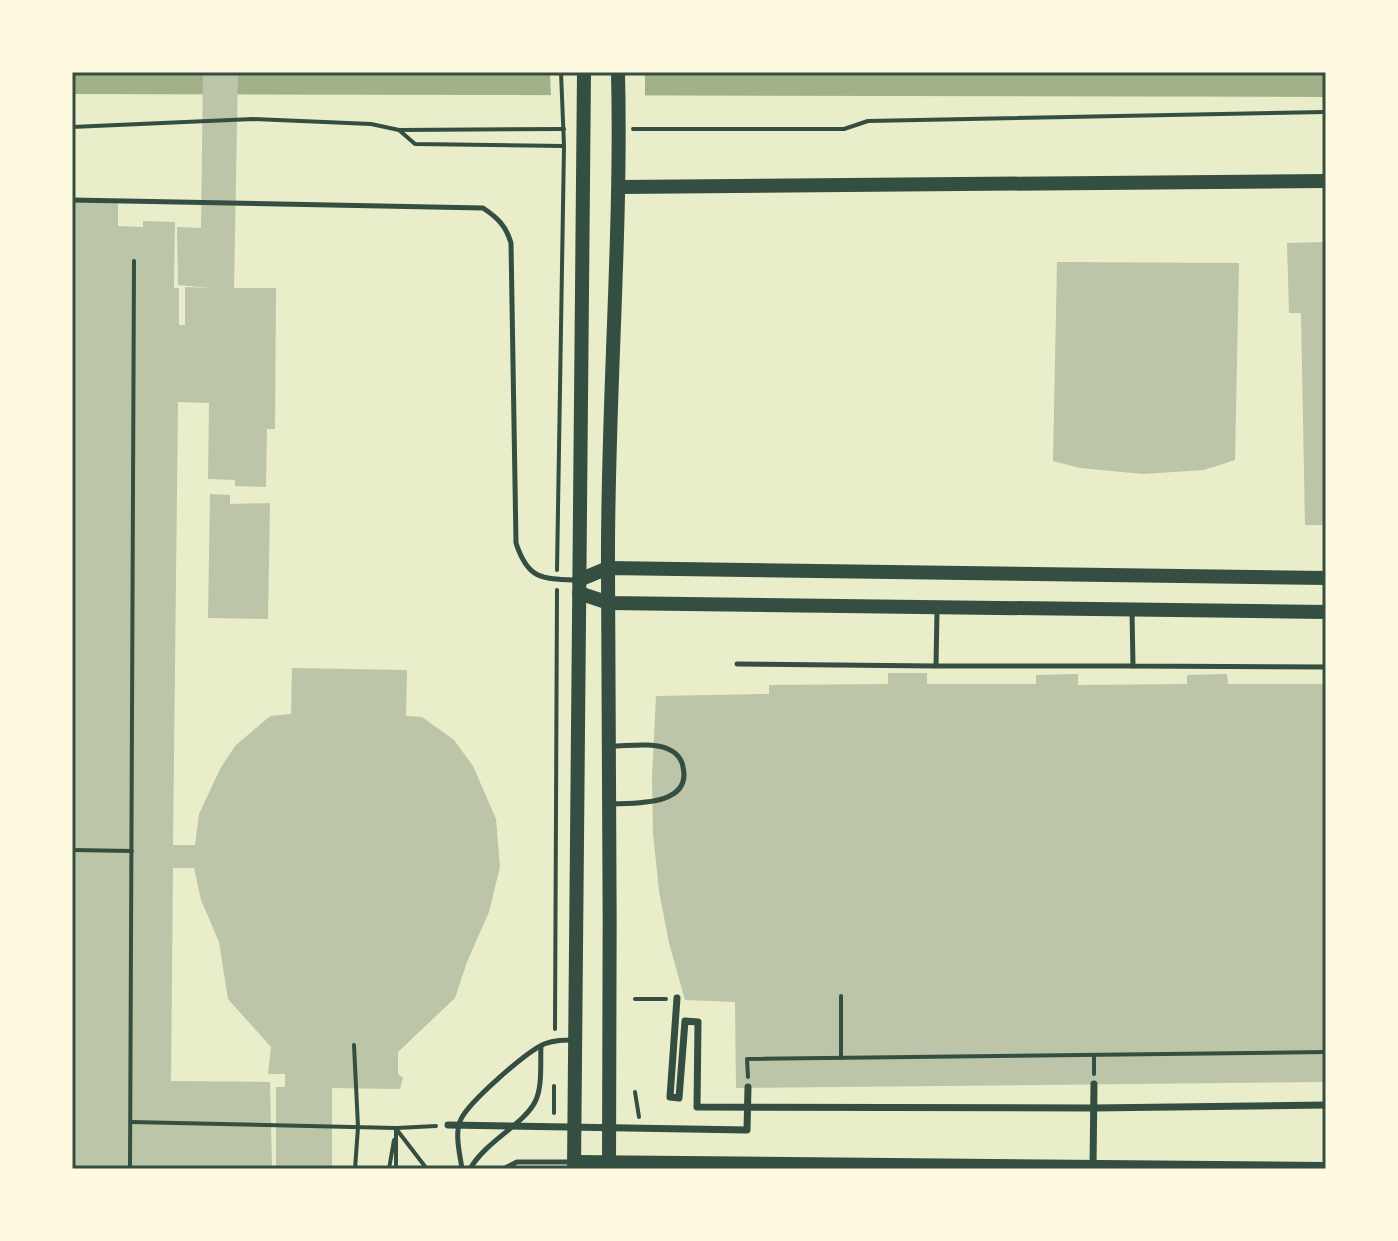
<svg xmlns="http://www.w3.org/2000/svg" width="1398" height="1241" viewBox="0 0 1398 1241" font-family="'Roboto Condensed',sans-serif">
	<rect width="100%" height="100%" fill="#e9edc9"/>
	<path fill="#a3b18a" d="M72,72H1326V97L72,94Z"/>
	<path fill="#e9edc9" d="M550,72H645V99L551,98Z"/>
	<g fill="#bcc5a7">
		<path d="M203,72H238L234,288H276L275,429H267L266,487L235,486V480L208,479L209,403L178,402L173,845H195L199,814L220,769L235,746L270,716L291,714L292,668L407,670L406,716L422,717L454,740L473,766L496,819L500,867L489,912L467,962L455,998L398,1052V1074L403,1078L400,1089L332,1088V1169H276V1087H285V1074H268L271,1047L228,999L219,942L201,900L194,868H173L171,1081L270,1082L272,1169H72V202H118V226L143,227V221L175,222L174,288H179V325H185V287L211,288L178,285L177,227L201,228Z"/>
		<path d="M1326,242V525H1305L1301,313H1289L1287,243Z"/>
		<path d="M1057,262L1239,263L1235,460L1204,470L1143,474L1080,468L1053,461Z"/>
		<path d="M210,494L230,495V504L270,503L268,619L208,618Z"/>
		<path d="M888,673H927V684H1036V675L1078,674V685L1187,684V675L1227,674L1228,684H1326V1082L736,1088L735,1002L685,1000L669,943L659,891L653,833L652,778L656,696L769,694V685L888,684Z"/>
	</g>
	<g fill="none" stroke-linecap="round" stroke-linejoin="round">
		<g stroke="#344e41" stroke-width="4">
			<path d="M72,127L253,119L371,124L399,130L415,144L563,146"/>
			<path d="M633,129H844L868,121L1326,112"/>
			<path d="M399,130L564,129"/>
			<path d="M557,570L564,146L561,72"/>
			<path d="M72,850L132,851"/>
			<path d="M635,999H666"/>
			<path d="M555,1029L557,590"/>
			<path d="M354,1045L358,1127L355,1169"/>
			<path d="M841,1058V996"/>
			<path d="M1094,1074V1056"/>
			<path d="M748,1077L747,1059L1326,1052"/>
			<path d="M635,1092L639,1117"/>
			<path d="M554,1113V1086"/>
			<path d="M131,1122L396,1128V1169"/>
			<path d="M397,1128L436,1126"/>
			<path d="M397,1130L427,1169"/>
			<path d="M130,1169L134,261"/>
			<path d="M389,1169L394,1140"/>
		</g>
		<g stroke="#344e41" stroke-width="5">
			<path d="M72,200L483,208C498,218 506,226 511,243L516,543C528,580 542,579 578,580"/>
			<path d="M937,611L936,666H1133"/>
			<path d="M1132,611L1133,666L1326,667"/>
			<path d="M737,664L936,666"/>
			<path d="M611,804C635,803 692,806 683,767C682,759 676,752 668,749C653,742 628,746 611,746"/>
			<path d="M462,1169C460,1154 454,1133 461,1119C470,1101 525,1053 544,1044C555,1040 564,1040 575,1040"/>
			<path d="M470,1169C486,1141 523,1125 535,1102C543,1086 540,1062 541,1046"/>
			<path d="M503,1169L517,1162H572"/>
		</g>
		<g stroke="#344e41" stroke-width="7">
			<path d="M677,998L670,1097L679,1098L685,1021L698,1022L697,1107L1094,1108L1326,1105"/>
			<path d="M448,1125L747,1130L748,1087"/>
			<path d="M1093,1167L1094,1084"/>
		</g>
		<g stroke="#344e41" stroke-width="14">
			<path d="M619,187L1326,181"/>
			<path d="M579,580L608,568L1326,578"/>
			<path d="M579,593L609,603L1326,612"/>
			<path d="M574,1162L1323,1169"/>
			<path d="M574,1169L584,72"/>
			<path d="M609,1169C610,969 610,769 608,569C607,403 622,238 618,72"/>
		</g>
	</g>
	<rect width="1398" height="1241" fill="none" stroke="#fefae0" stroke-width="148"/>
	<rect x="74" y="74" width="1250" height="1093" fill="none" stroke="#344e41" stroke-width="3"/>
</svg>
